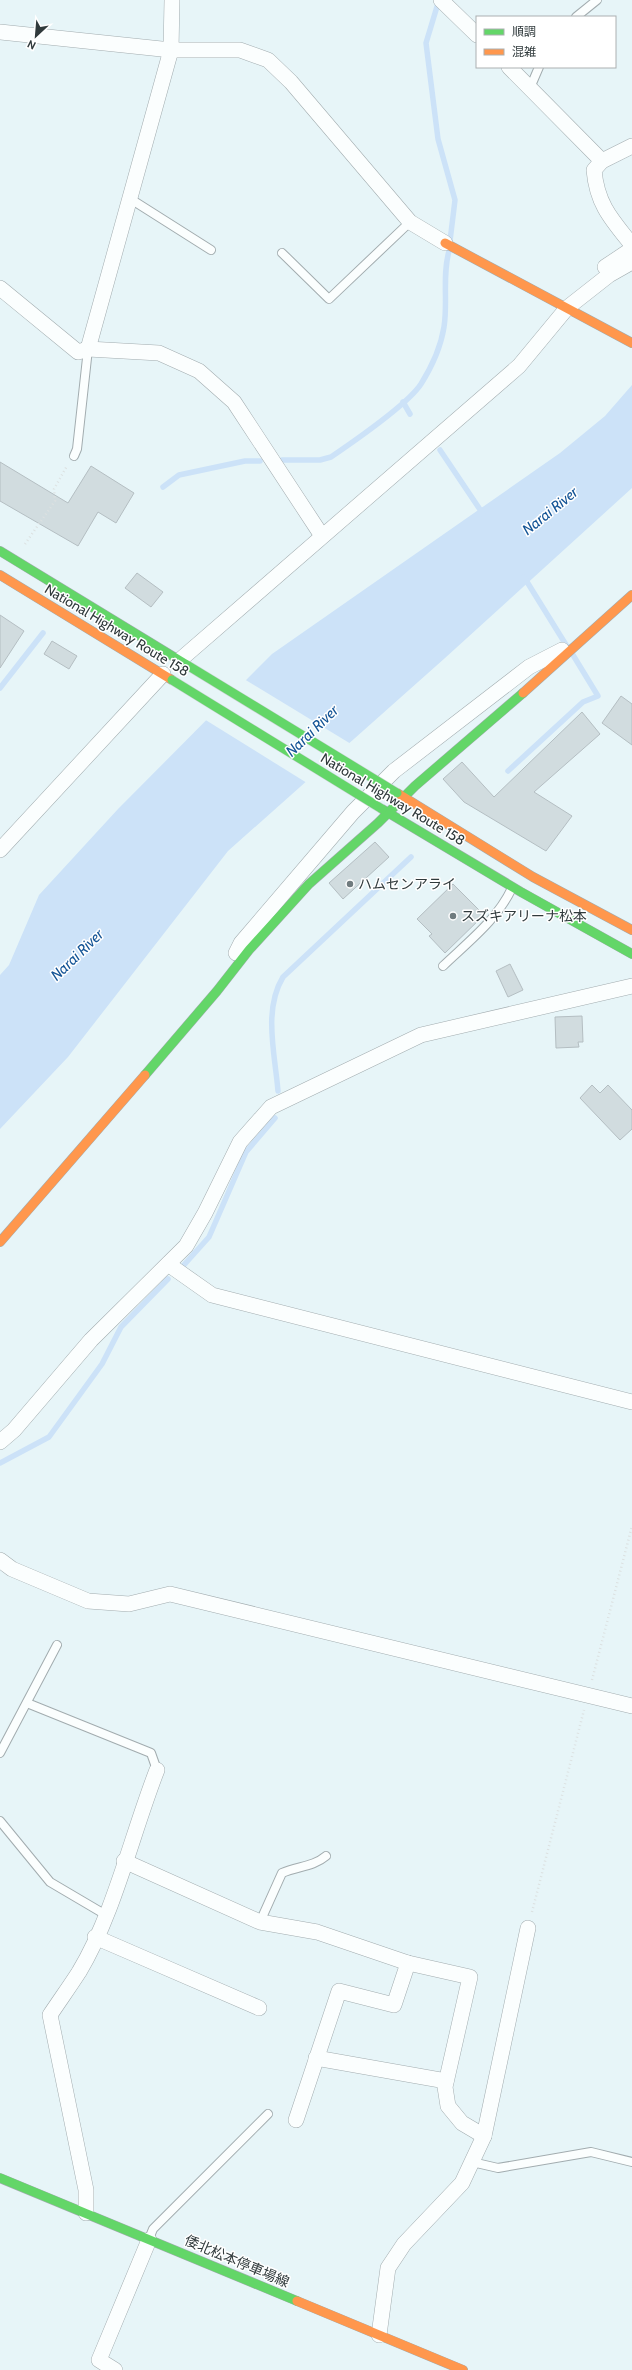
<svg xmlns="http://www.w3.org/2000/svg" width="632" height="2370" viewBox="0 0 632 2370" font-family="Cabin,'Noto Sans JP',sans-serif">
	<rect width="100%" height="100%" fill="#e7f5f8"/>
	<path fill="#cce2f8" d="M632,385V488L445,658L228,851L68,1057L0,1129V975L9,965L39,895L118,809L272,654L560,453L605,416Z"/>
	<path fill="#e7f5f8" d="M244,679L351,744L307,783L204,719Z"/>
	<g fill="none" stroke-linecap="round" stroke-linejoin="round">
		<g stroke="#cce2f8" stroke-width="5.5">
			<path d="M439,0L426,43L438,139L455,200L450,241"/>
			<path d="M403,402L410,414"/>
			<path d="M440,450L483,514"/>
			<path d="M282,460H320L331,457C353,442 408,404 421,384C431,368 441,346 444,327C448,302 442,276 449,251"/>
			<path d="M163,487L179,475L245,461H260"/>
			<path d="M524,577L568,648"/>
			<path d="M0,688L43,633"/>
			<path d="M508,771L583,702L598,696L573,655"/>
			<path d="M278,1091C275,1054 263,1010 283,977L411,857"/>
			<path d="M183,1266L209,1237L246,1152L275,1118"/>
			<path d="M0,1463L49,1437L102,1364L121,1327L168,1279"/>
		</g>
	</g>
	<g fill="#d1dcdf" stroke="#b4bec2">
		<path d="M0,462L68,503L91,466L134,493L116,523L98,512L78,546L0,501Z"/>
		<path d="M137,573L163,592L151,607L125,588Z"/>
		<path d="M0,615L24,631L0,668Z"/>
		<path d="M52,641L77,656L69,669L44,654Z"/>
		<path d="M621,696L632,704V745L602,723Z"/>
		<path d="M582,712L600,734L534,792L572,816L546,851L464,802L443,779L462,762L494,797Z"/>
		<path d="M375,842L389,857L343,899L329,883Z"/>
		<path d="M453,884L484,915L445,953L429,936L432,934L417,919Z"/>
		<path d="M510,964L523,990L508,997L496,971Z"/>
		<path d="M582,1016L583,1042H578L579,1047L556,1048L555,1017Z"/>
		<path d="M592,1085L600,1093L608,1085L632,1110V1129L620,1140L580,1098Z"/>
	</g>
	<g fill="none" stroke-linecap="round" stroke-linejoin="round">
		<defs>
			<g id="lane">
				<path d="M576,17L597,0"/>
				<path d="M530,88L539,67"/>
				<path d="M129,198L211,250"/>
				<path d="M282,253L329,299L410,222"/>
				<path d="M74,456L77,449L88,349"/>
				<path d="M443,966C468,942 497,920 512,888"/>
				<path d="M27,1703L151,1753L157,1770"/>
				<path d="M0,1753L57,1645"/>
				<path d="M0,1821L50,1882L106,1915"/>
				<path d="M260,1922L282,1873C298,1866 313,1867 326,1856"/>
				<path d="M472,2162L498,2168L591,2152L632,2162"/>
				<path d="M149,2239L153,2229L268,2114"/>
			</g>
			<g id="street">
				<path d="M441,0L477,35"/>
				<path d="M0,32L171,50H240L268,60L291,82L410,222L445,243"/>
				<path d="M509,67L602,161L632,146"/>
				<path d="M602,161L594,170C597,204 611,219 632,245"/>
				<path d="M605,267L632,249"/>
				<path d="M0,288L78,352L88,349L159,353L199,371L234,402L322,536"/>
				<path d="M88,349L171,50L172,0"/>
				<path d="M180,660L519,366L567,308L609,275L632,262"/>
				<path d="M0,850L163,674"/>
				<path d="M236,953L241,943L353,812L394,771L529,667L562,650"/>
				<path d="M168,1264L212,1295L632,1402"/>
				<path d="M0,1442L14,1430L91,1340L186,1246L205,1213L240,1142L271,1107L421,1035L632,986"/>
				<path d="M0,1560L12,1569L88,1601L129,1604L170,1594L632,1706"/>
				<path d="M124,1861L260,1922L317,1932L408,1963L470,1977L445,2087L448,2106L462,2123L484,2136"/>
				<path d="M95,1937L259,2008"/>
				<path d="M316,2058L446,2081"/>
				<path d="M296,2120L339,1991L394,2005L408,1963"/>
				<path d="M86,2213V2190L50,2015C60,2000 70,1986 79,1972C114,1914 132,1834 157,1770"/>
				<path d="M379,2335L388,2268L404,2244L462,2183L484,2136L528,1928"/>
				<path d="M115,2370L99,2360L149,2240"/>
			</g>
			<g id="fast">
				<path d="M0,551L187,665"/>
				<path d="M382,809L521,892L632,954"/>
				<path d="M145,1075L217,991L249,950L309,884L378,823L415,786L523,693"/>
				<path d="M0,2178L297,2301"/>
			</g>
			<g id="slow">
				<path d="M445,243L632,343"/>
				<path d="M0,575L172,680"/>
				<path d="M523,693L632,595"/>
				<path d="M397,793L533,877L632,930"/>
				<path d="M0,1242L145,1075"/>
				<path d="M297,2301L463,2370"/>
			</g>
		</defs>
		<use href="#lane" stroke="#a2acaf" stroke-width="10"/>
		<use href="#street" stroke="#a2acaf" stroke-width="16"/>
		<use href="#fast" stroke="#a2acaf" stroke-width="10"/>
		<use href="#slow" stroke="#a2acaf" stroke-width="10"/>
		<g stroke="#dce1e1" stroke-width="2.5" stroke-dasharray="1 3" stroke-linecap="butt">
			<path d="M25,544L55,501L54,489L67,466"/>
			<path d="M592,1680L632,1526"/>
			<path d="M532,1912L584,1710"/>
		</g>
		<use href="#lane" stroke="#fbfefe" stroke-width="8"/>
		<use href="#street" stroke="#fbfefe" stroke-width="15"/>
		<use href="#fast" stroke="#63d668" stroke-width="9"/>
		<use href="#slow" stroke="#ff974d" stroke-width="9"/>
		<defs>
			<g id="fast-bridge">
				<path d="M187,665L397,793"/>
				<path d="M172,680L382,809"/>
			</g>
		</defs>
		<use href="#fast-bridge" stroke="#c9d0d2" stroke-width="10" stroke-linecap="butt"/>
		<use href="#fast-bridge" stroke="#63d668" stroke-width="9"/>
	</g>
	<g fill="#707b7e" stroke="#fff" stroke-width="1.5">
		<circle cx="350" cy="884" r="4"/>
		<circle cx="453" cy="916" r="4"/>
	</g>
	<g text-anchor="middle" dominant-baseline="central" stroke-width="3" stroke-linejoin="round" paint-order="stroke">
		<g font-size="14" fill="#303a3c" stroke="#fff">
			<text transform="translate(117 630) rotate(31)">National Highway Route 158</text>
			<text transform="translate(393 799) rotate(31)">National Highway Route 158</text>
			<text transform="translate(237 2261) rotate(23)">倭北松本停車場線</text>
		</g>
		<g font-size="14" fill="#303a3c" stroke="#fff" text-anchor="start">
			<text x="358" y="884">ハムセンアライ</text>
			<text x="461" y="916">スズキアリーナ松本</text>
		</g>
		<g font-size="15" font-style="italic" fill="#155596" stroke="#fff">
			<text transform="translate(550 511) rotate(-39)">Narai River</text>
			<text transform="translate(312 731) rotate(-44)">Narai River</text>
			<text transform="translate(77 955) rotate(-44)">Narai River</text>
		</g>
	</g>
	<rect x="476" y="16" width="140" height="52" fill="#ffffff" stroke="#acb0b1"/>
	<rect x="484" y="29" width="20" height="6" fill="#63d668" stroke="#acb0b1"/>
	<text x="512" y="36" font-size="12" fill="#303a3c">順調</text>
	<rect x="484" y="49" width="20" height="6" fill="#ff974d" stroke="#acb0b1"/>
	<text x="512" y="56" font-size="12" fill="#303a3c">混雑</text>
	<g transform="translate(36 36) rotate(206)" stroke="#ffffff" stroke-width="3" paint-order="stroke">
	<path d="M0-3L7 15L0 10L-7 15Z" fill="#303a3c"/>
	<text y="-6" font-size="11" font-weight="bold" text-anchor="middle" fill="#303a3c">N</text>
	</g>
</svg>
